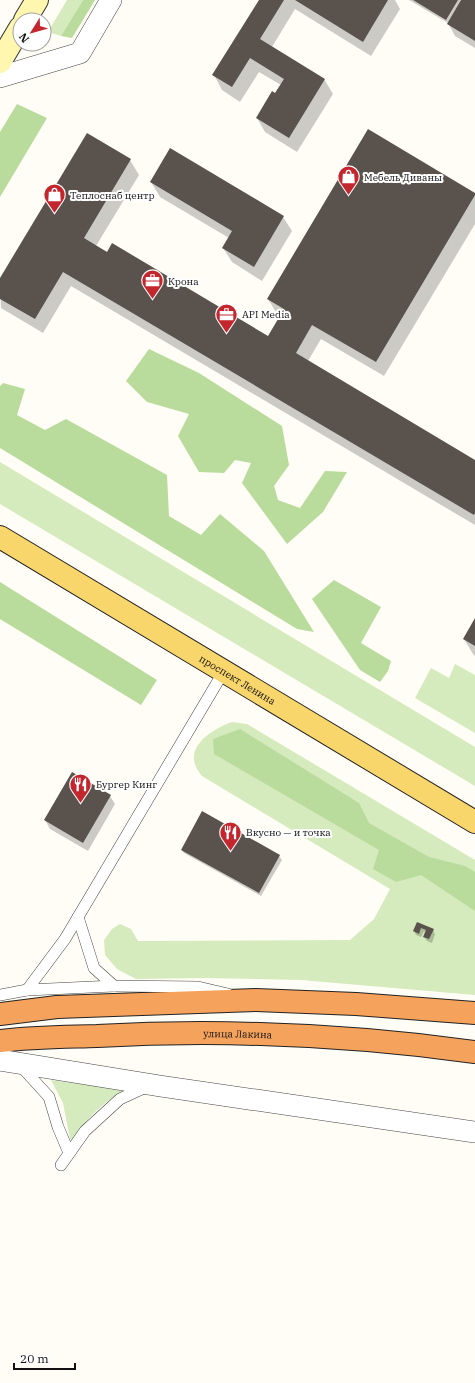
<svg xmlns="http://www.w3.org/2000/svg" width="475" height="1383" viewBox="0 0 475 1383" font-family="'IBM Plex Serif',serif">
	<rect width="100%" height="100%" fill="#fffdf5"/>
	<g fill="#d5ebbd">
		<path d="M67,0H83L61,36L48,32Z"/>
		<path d="M0,462L475,747V786L0,504Z"/>
		<path d="M455,664L475,675V733L415,698L431,668L449,678Z"/>
		<path d="M232,722L247,724L475,860V995L301,980L203,978L136,979L117,969L105,955L104,940L112,929L120,924L131,929L138,941L350,940L374,919L390,889L202,776C179,750 210,730 232,722Z"/>
		<path d="M51,1080L124,1090C103,1103 86,1118 73,1139H70L63,1103Z"/>
	</g>
	<g fill="#b9dc9c">
		<path d="M83,0H95L72,38L61,36Z"/>
		<path d="M17,104L47,118L0,197V132Z"/>
		<path d="M149,349L199,373L282,426L289,465L274,486L278,500L300,508L325,471L347,472L323,512L287,544L242,483L251,463L235,460L224,473L199,472L178,436L189,414L147,402L126,381Z"/>
		<path d="M3,383L25,389L17,415L45,430L66,419L167,475L169,516L201,535L220,514L264,551L314,632L297,629L0,448V386Z"/>
		<path d="M334,580L381,607L361,643L391,661L388,671L380,682L360,670L312,599Z"/>
		<path d="M0,582L157,680L141,705L0,619Z"/>
		<path d="M240,729L359,803L369,823L429,857L465,866L475,872V911L421,875L396,882L373,869L379,850L214,754L213,739Z"/>
	</g>
	<g fill="#0003">
		<path d="M260,0H395L400,9L371,56L295,9L272,47L324,79L333,94L297,152L265,132L257,118L281,85L259,72L240,102L222,90L214,75Z"/>
		<path d="M409,0H460L461,1L462,0H475V48L455,36L448,23Z"/>
		<path d="M130,160L139,175L96,246L268,337L281,316L277,314L268,299L475,194V224L384,376L321,339L308,361L475,462V525L71,286L43,333L1,308L0,280Z"/>
		<path d="M151,182L283,217L292,231L262,281L232,262L223,248L229,238L160,197Z"/>
		<path d="M475,620V656L473,654L464,639Z"/>
		<path d="M110,796L115,804L88,851L50,829L45,820Z"/>
		<path d="M182,850L279,856L282,860L261,896L184,853Z"/>
		<path d="M417,923L433,930L435,934L432,943L427,941L424,937L426,933L424,931L421,937L416,935L414,931Z"/>
	</g>
	<g fill="#5a524d">
		<path d="M259,0H284L260,39L325,79L289,138L256,118L272,91L275,93L284,79L250,58L232,87L212,75Z"/>
		<path d="M295,0H388L363,42Z"/>
		<path d="M413,0H458L446,20Z"/>
		<path d="M461,0H475V41L447,24Z"/>
		<path d="M368,129L475,193V195L376,362L312,325L296,353L475,460V513L474,515L63,272L35,319L0,299V278L87,133L131,159L84,238L107,252L112,243L268,336L284,309L267,299Z"/>
		<path d="M170,148L284,216L254,267L222,248L232,231L150,182Z"/>
		<path d="M475,618V646L463,639Z"/>
		<path d="M72,772L111,795L83,843L44,820Z"/>
		<path d="M202,811L280,855L259,893L181,850Z"/>
		<path d="M417,922L434,929L429,939L423,937L426,930L421,928L419,934L413,931Z"/>
	</g>
	<g fill="none" stroke-linecap="round" stroke-linejoin="round">
		<defs>
			<g id="lane">
				<path d="M78,917L94,968L114,986L198,987L228,994"/>
				<path d="M27,990L114,986"/>
				<path d="M0,995L27,990L65,939L224,671"/>
				<path d="M19,1064L49,1097L58,1127L69,1153"/>
				<path d="M61,1165L85,1131L120,1099L148,1086"/>
			</g>
			<g id="street">
				<path d="M0,77L80,53L111,0"/>
				<path d="M0,1060L160,1086L475,1132"/>
			</g>
			<g id="secondary">
				<path d="M25,20L37,0"/>
				<path d="M0,62L20,28"/>
			</g>
			<g id="primary">
				<path id="s1" d="M0,537L475,822"/>
			</g>
			<g id="highway">
				<path d="M0,1014L57,1007L256,1000L356,1004L475,1013"/>
				<path id="s2" d="M0,1041C32,1037 65,1037 97,1036C223,1029 350,1035 475,1052"/>
			</g>
		</defs>
		<use href="#lane" stroke="#444" stroke-width="12"/>
		<use href="#street" stroke="#444" stroke-width="22"/>
		<use href="#secondary" stroke="#333" stroke-width="24"/>
		<use href="#primary" stroke="#222" stroke-width="24"/>
		<use href="#highway" stroke="#222" stroke-width="24"/>
		<use href="#lane" stroke="#fff" stroke-width="11"/>
		<use href="#street" stroke="#fff" stroke-width="21"/>
		<use href="#secondary" stroke="#fff6b0" stroke-width="22"/>
		<use href="#primary" stroke="#f9d66b" stroke-width="22"/>
		<use href="#highway" stroke="#f5a25d" stroke-width="22"/>
	</g>
	<defs>
		<symbol id="shop-pin" viewBox="-11 -11 22 30"><path d="M0 17L-7.5 6A9.5 9.5 0 1 1 7.5 6Z" fill="#c4262e" stroke="#fff"/><path d="M-5-2.5h2.3a2.7 3.5 0 0 1 5.4 0H5L5.5 6h-11ZM-1.5-2.5h3a1.5 2.3 0 0 0-3 0Z" fill="#fff"/></symbol>
		<symbol id="office-pin" viewBox="-11 -11 22 30"><path d="M0 17L-7.5 6A9.5 9.5 0 1 1 7.5 6Z" fill="#c4262e" stroke="#fff"/><path d="M-6-3h4V-5.5h4V-3h4V5H-6ZM-1-4.5V-3h2v-1.5ZM-6 0V1H6V0Z" fill="#fff"/></symbol>
		<symbol id="restaurant-pin" viewBox="-11 -11 22 30"><path d="M0 17L-7.5 6A9.5 9.5 0 1 1 7.5 6Z" fill="#c4262e" stroke="#fff"/><path d="M-5-6h1v4h1v-4h1v4h1v-4h1v5L-1.5 .5V6h-2V.5L-5-1ZM5-6V6H3V1.5H1.5Q1.5-4 5-6Z" fill="#fff"/></symbol>
	</defs>
	<g fill-rule="evenodd">
		<use href="#shop-pin" x="336" y="164" width="25" height="34"/>
		<use href="#shop-pin" x="42" y="182" width="25" height="34"/>
		<use href="#office-pin" x="140" y="268" width="25" height="34"/>
		<use href="#office-pin" x="214" y="302" width="25" height="34"/>
		<use href="#restaurant-pin" x="68" y="772" width="25" height="34"/>
		<use href="#restaurant-pin" x="218" y="820" width="25" height="34"/>
	</g>
	<g text-anchor="middle" dominant-baseline="central" stroke-width="4" stroke-linejoin="round" paint-order="stroke">
		<g font-size="10" fill="#111" stroke="#fff" text-anchor="start">
			<text x="364" y="177">Мебель Диваны</text>
			<text x="70" y="195">Теплоснаб центр</text>
			<text x="168" y="281">Крона</text>
			<text x="242" y="314">API Media</text>
			<text x="96" y="784">Бургер Кинг</text>
			<text x="246" y="832">Вкусно — и точка</text>
		</g>
		<g font-size="10" fill="#111" stroke="#fff">
			<text stroke="none"><textPath href="#s1" startOffset="277">проспект Ленина</textPath></text>
			<text stroke="none"><textPath href="#s2" startOffset="238">улица Лакина</textPath></text>
		</g>
	</g>
	<g transform="translate(32 32) rotate(233)"><circle r="19" fill="#ffffff" stroke="#a0a0a0"/>
	<path d="M0-3L7 15L0 10L-7 15Z" fill="#c4262e"/>
	<text y="-6" font-size="11" font-weight="bold" text-anchor="middle" fill="#111111">N</text>
	</g>
	<path d="M14 1363v6h61v-6" fill="none" stroke="#111111" stroke-width="2"/>
	<text x="20" y="1363" font-size="12" fill="#111111" stroke="#ffffff" stroke-width="3" paint-order="stroke">20 m</text>
</svg>
